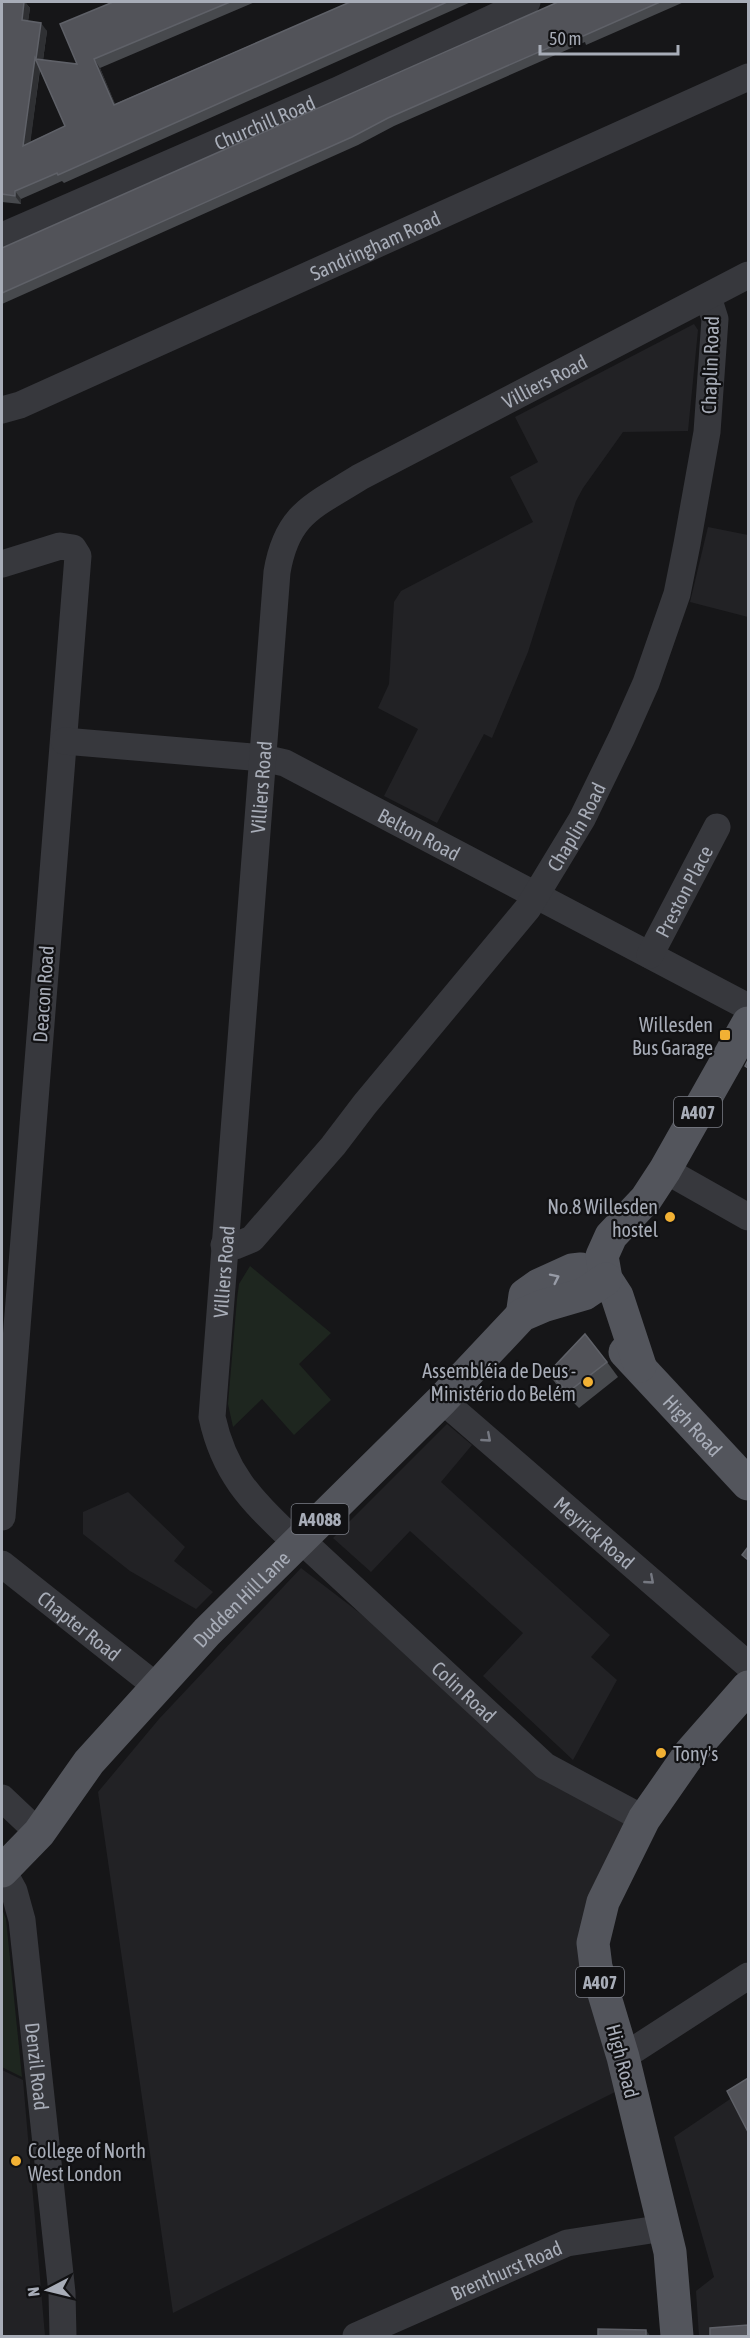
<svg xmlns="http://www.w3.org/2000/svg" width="750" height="2338" viewBox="0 0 750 2338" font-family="'Asap Condensed',sans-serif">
	<rect width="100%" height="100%" fill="#161618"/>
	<g fill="#222225">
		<path d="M694,324L698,330L688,431L623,432L583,488L576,501L528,652L492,738L484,734L437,823L384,796L418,729L378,708L389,684L394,602L401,591L533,522L510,477L538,462L515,417Z"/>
		<path d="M708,527L748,535V617L690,602Z"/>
		<path d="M447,1424L472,1445L441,1482L610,1635L591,1657L617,1680L573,1760L483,1676L523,1633L410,1531L371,1572L333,1538Z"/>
		<path d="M128,1492L185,1547L174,1561L213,1592L196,1609L130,1571L83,1534V1512Z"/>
		<path d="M301,1568L630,1820L594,1898L623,2088L173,2313L98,1792L159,1719Z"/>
		<path d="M2,2070L23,2080L45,2336H2Z"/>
		<path d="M748,2087V2336H699L696,2291L714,2277L674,2137Z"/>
	</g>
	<g fill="#1e261f">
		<path d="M250,1266L331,1333L299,1364L331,1400L294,1435L262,1399L233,1427L228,1404L237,1299L239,1284Z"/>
		<path d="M2,1909L6,1919L22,2077L2,2067Z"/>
	</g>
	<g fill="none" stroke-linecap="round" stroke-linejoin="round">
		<g stroke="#37383d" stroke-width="27">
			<path id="s1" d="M2,236L336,91L527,2"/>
			<path id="s2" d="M2,410L20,405L748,77"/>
			<path d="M2,564L60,546L73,548L78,556L2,1517"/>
			<path id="s3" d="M64,741L263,758L285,763L748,1007"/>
			<path id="s4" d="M650,955L717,827"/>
			<path d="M665,1170L748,1217"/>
			<path id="s5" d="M224,1245L235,1246L252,1239L333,1146L365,1104L528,908L582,819L622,737L646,683L677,594L687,544L707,432L715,319L708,297"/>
			<path id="s6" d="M442,1400L748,1665"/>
			<path id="s7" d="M300,1539L545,1766L644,1819"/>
			<path id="s8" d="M296,1543C254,1502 225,1477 212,1417L277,572C287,513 314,506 360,477L748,275"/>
			<path id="s9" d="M2,1564L156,1686"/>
			<path d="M2,1798L39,1833"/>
			<path id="s10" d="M3,1871L14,1891L22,1920L62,2293L63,2336"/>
			<path d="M623,2057L748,1976"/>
			<path id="s11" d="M356,2336L567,2243L664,2228"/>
		</g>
		<g stroke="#53555c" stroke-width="33">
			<path d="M523,1309L525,1295L539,1285L572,1270L581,1269L606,1279"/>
			<path id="s12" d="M625,1352L748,1484"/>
			<path d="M640,1366L617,1296L606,1279L602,1256L611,1236L646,1199L665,1170L748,1023"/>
			<path id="s13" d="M2,1871L39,1833L89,1762L207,1632L442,1400L522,1315L543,1306L584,1294L606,1279"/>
			<path d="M677,2336L670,2252L623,2057L596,1967L593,1943L603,1902L644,1819L690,1753L748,1687"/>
		</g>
	</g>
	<g fill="#47494d" fill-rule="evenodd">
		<path d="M2,2H25L30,8L28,21L47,31L43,60L77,64L113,2H255L100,68L115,104L350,2H471L64,183L62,181L21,199V204L2,202V203ZM40,70L65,126L30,142Z"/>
		<path d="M558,2H684L586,45L585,42L394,126L358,145L2,304V309V248Z"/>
		<path d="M607,1362L618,1377L579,1408L559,1388L548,1373Z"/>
	</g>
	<g fill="#2f3033">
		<path d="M24,2H25L30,8L27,28L22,20Z"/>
		<path d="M41,23L47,31L42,67L36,59Z"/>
		<path d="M35,58L40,67L29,154L23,146Z"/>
		<path d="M94,59L100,68L119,113L114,105Z"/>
		<path d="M15,191L21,199V204L15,196Z"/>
		<path d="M646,2330L651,2337H646Z"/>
	</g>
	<g fill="#525359" stroke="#5f6168" stroke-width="1.5" fill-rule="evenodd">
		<path d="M2,2H24L22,20L41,23L36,59L77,64L60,24L113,2H230L94,59L114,105L350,2H447L58,175L57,173L15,191V196L2,194ZM35,58L65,126L23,146L28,109Z"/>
		<path d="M558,2H660L581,37L580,34L388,118L352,137L2,293V248Z"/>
		<path d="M748,1060V1068L745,1066Z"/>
		<path d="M585,1334L607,1362L568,1392L548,1373Z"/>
		<path d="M748,1547V1560L742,1555Z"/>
		<path d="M748,2078V2132L727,2091Z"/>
		<path d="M748,2325V2337H710V2328Z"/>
		<path d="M598,2329L646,2330V2337H598Z"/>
	</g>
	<defs><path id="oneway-chevron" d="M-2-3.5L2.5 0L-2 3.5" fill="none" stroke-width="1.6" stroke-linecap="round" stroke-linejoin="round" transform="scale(1.5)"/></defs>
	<use stroke="#979ba6" href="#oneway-chevron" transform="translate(555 1278) rotate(-26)"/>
	<g stroke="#757881">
		<use href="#oneway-chevron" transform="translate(487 1438) rotate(41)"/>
		<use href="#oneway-chevron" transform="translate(650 1580) rotate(41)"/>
	</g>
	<g fill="#f2b134" stroke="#111113" stroke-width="2">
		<rect x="719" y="1029" width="12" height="12" rx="3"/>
		<circle cx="670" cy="1217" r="6"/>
		<circle cx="588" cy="1382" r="6"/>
		<circle cx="661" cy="1753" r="6"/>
		<circle cx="16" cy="2161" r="6"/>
	</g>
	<g text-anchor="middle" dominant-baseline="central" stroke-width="4.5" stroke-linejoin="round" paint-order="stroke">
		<g fill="#111113" stroke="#7b7e86" stroke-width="1.5">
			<rect x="674" y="1097" width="48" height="30" rx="4.5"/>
			<rect x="291.5" y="1504" width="57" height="30" rx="4.5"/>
			<rect x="576" y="1967" width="48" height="30" rx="4.5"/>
		</g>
		<g font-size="18" font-weight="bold" fill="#a8adb8">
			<text x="698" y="1112">A407</text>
			<text x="320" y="1519">A4088</text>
			<text x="600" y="1982">A407</text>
		</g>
		<g font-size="20" fill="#a8adb8" stroke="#111113">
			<text stroke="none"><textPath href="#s1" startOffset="286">Churchill Road</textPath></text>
			<text stroke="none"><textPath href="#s2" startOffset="408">Sandringham Road</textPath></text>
			<text transform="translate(710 365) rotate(-88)">Chaplin Road</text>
			<text stroke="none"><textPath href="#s8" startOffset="1342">Villiers Road</textPath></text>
			<text stroke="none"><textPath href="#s8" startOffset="786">Villiers Road</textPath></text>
			<text stroke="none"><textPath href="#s5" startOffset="555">Chaplin Road</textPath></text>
			<text stroke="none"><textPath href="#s3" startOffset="374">Belton Road</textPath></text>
			<text stroke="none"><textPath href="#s4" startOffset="72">Preston Place</textPath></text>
			<text transform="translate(43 994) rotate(-86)">Deacon Road</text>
			<text stroke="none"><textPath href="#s8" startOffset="300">Villiers Road</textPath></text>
			<text stroke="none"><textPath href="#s12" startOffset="100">High Road</textPath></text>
			<text stroke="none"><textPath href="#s6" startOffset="202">Meyrick Road</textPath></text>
			<text stroke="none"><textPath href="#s13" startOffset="363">Dudden Hill Lane</textPath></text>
			<text stroke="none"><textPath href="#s9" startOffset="99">Chapter Road</textPath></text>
			<text stroke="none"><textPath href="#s7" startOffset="224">Colin Road</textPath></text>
			<text transform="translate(623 2061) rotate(75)">High Road</text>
			<text stroke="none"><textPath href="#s10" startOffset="200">Denzil Road</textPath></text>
			<text stroke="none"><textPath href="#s11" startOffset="164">Brenthurst Road</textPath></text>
		</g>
		<g font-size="20" fill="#a8adb8" stroke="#111113" text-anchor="end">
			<text x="713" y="1024">Willesden<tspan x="713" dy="23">Bus Garage</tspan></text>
			<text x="658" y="1206">No.8 Willesden<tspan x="658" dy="23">hostel</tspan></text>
			<text x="576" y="1370">Assembléia de Deus -<tspan x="576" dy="23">Ministério do Belém</tspan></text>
			<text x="673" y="1753" text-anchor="start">Tony's</text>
			<text x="28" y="2150" text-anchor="start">College of North<tspan x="28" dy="23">West London</tspan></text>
		</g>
	</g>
	<rect width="750" height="2338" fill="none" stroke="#a8adb8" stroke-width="6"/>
	<g transform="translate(48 2290) rotate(263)" stroke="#111113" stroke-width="4.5" paint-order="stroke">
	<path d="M0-4.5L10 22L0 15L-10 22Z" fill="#a8adb8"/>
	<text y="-9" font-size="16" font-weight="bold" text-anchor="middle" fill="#a8adb8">N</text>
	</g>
	<path d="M540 45v9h138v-9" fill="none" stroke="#a8adb8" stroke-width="3"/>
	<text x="549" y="45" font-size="18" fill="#a8adb8" stroke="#111113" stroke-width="4.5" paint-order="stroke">50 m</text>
</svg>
